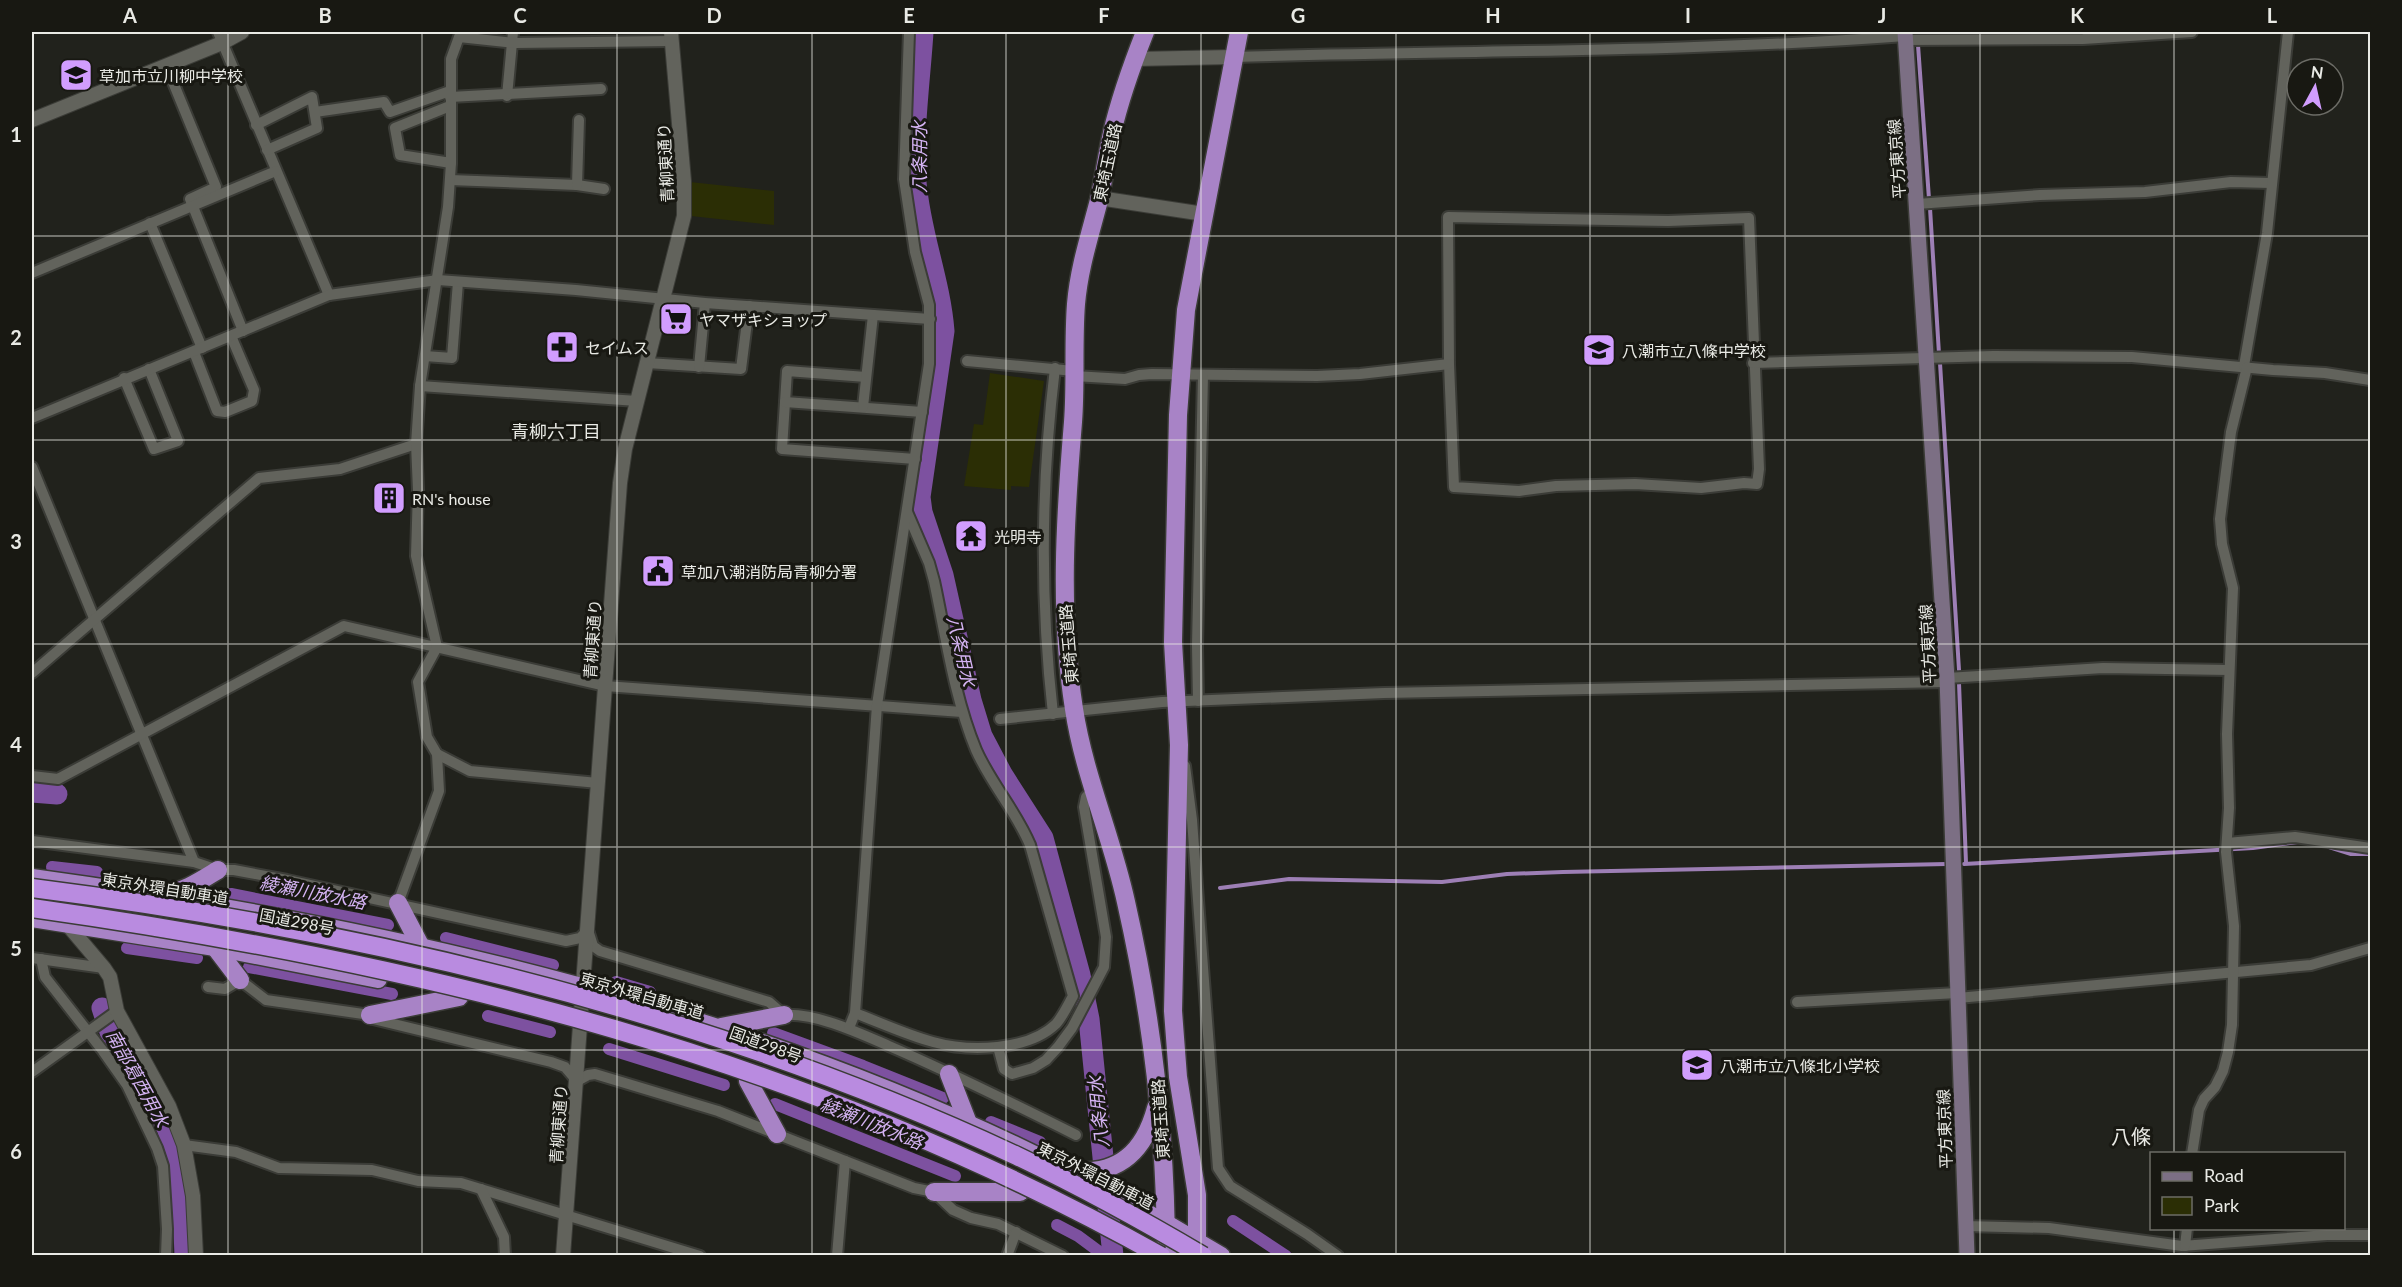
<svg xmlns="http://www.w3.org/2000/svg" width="2402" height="1287" viewBox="0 0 2402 1287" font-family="Lato,'Noto Sans JP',sans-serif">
	<rect width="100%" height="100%" fill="#21221c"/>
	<g fill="#2b2e05">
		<path d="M690,182L774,191V225L691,216Z"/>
		<path d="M990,373L1044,381L1029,487L1011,486V490L964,486L974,424L983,425Z"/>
	</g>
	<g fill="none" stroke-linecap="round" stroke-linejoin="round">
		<g stroke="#9d7fb5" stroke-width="4">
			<path d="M1917,32L1918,34"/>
			<path d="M1918,45L1929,199"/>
			<path d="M1930,208L1939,354"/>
			<path d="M1940,363L1959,670"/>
			<path d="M1959,683L1966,863"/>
			<path d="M2329,847L2351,854H2370"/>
			<path d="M1964,864L2253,848L2298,842"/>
			<path d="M1220,888L1289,879L1442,882L1507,874L1563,872L1947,864"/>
		</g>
		<g stroke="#7d51a0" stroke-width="12">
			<path d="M52,867L97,872"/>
			<path d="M231,894L388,925"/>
			<path d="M446,938L553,965"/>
			<path d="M127,948L197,958"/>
			<path d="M249,967L392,994"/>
			<path d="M616,982L650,992"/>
			<path d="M488,1016L550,1032"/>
			<path d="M773,1033L863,1066L943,1098"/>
			<path d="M609,1049L724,1085"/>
			<path d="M775,1104L955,1176"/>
			<path d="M991,1122L1040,1142"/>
			<path d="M1233,1221L1286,1256"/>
			<path d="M1057,1225L1078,1236L1105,1256"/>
		</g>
		<g stroke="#7d51a0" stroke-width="21">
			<path d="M923,32C920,80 912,134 916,182C920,233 940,280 944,331L920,497L922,512L943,575L971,700L982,736L1002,774L1043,838L1080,975L1089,1019L1113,1256"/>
			<path d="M32,792L57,794"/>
			<path d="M102,1008L110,1032L168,1130L184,1231L185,1256"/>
		</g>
		<defs>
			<g id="minor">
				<path d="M218,32L329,295"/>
				<path d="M1906,40L2083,39L2192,32"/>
				<path d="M1233,57C1457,50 1682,53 1905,36"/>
				<path d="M166,65L216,187L190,199L243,331"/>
				<path d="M507,96L513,32"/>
				<path d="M450,97L601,89"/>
				<path d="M450,106L395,128L400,155L451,163"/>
				<path d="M315,112L384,102L390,112L450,91"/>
				<path d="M256,125L312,97L317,128L267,150"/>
				<path d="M450,180L577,185L604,189"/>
				<path d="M577,185L579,120"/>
				<path d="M1917,204L2040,195L2145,192L2231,182L2271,183"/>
				<path d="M1448,217L1668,221L1749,218L1759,469L1757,484L1744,483L1701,488L1635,484L1556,486L1519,491L1454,487L1449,364Z"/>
				<path d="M150,223L202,348"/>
				<path d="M32,273L276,171"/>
				<path d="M194,352L217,411L225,412L252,401L254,390L231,336"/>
				<path d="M425,356L452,358L458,282"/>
				<path d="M967,361L1074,371"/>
				<path d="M647,363L741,369L749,306"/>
				<path d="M1753,363L1993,356L2132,357L2273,370L2325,373L2370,380"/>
				<path d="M2244,366L2267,233L2288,32"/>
				<path d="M699,367L705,303"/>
				<path d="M1074,376L1125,379L1139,375L1152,374L1317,376L1360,374L1449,364"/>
				<path d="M866,377L787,371L782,449L915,459"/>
				<path d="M124,378L154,449L178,441L149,369"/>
				<path d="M420,386L637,401"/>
				<path d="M785,402L922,412"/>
				<path d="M863,407L873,315"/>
				<path d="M32,418L329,295L438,280L576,290L705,303L930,319"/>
				<path d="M32,467L194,862"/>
				<path d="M32,673L259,478L340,469L416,444"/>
				<path d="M1947,678L2103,668L2229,670"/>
				<path d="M1198,701L1197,646L1203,375"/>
				<path d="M1053,714C1040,599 1041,483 1055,368"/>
				<path d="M1000,719L1162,702L1384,693L1947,682"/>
				<path d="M437,754L470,771L598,783"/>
				<path d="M1185,766L1192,820L1218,1168L1230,1186L1307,1234L1338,1256"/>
				<path d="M32,776L58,779L344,626L605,686L962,712"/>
				<path d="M32,841L194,862L218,870H234L287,880L566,941L580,938L588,930L593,946L600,951L769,1002L784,1015C817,1013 859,1033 889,1046C952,1073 1014,1104 1076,1135"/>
				<path d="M2227,843L2295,837L2370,848"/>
				<path d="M398,903L439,791L437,754L427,737L418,682L437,647L416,556L418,490L416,444L420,386L448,207L451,163V59L459,37L515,43L672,41"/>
				<path d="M32,958L104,968"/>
				<path d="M41,959L45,977L103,1051L127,1085L157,1148L163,1166L167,1229L166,1256"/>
				<path d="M208,987L225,989L240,980L266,1000L370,1015L373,1019L551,1062L565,1067L577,1081L588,1075L595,1074L718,1111L914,1188L934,1192L953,1210L971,1218L998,1224L1063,1256"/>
				<path d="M1958,998L2311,965L2370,948"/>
				<path d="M1797,1002L1957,993"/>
				<path d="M855,1013C881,1023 907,1035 933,1042C969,1052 1028,1051 1056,1024C1063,1016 1068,1005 1073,996L1030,845C1016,811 991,784 976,750C954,697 946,637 934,581L929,563L907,512"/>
				<path d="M849,1028L855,1013L877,705L929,364V305L915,252L904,179L909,32"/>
				<path d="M998,1047L1004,1069L1012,1074L1033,1068L1046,1060L1058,1047L1072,1028L1104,967L1106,937L1084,807L1086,797L1094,789"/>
				<path d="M32,1072L117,1011"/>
				<path d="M184,1145L236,1152L279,1168L372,1170L418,1181L461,1183L700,1256"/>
				<path d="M2192,1154L2199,1110L2204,1099L2215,1087L2223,1071L2228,1052L2232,1025L2234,926L2226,852L2229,808L2227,734L2233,588L2222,544L2220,519L2231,432L2247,367"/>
				<path d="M481,1189L504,1237L505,1256"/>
				<path d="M1965,1226L2049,1228L2182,1246L2327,1235H2370"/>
				<path d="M2185,1246L2187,1228"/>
				<path d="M837,1256L845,1161"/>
				<path d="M1007,1256L1016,1232"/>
			</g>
			<g id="tertiary">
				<path d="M1134,59L1233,57"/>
				<path d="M32,120L222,43L242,32"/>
				<path d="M1099,198L1204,214"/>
				<path d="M32,889L66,923L104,968L110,977L117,1011L169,1106L184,1145L193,1196L196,1256"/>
				<path d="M563,1256L620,483L625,449L684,216V181L671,32"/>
			</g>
			<path id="secondary" d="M1905,32L1947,678L1967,1256"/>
			<g id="trunk">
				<path d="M1145,32C1132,65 1120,98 1112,133C1107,155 1104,178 1099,200C1090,235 1079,268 1076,304C1073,343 1076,383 1073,422C1065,518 1059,614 1074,709C1084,775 1112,837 1126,902C1153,1021 1166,1134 1166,1256"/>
				<path d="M32,878C447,935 860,1036 1221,1256"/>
				<path d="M164,894C184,892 200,881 218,870"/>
				<path d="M398,903L421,947"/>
				<path d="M32,918L215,947L378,979"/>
				<path d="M215,947L240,980"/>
				<path d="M370,1015L459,997"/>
				<path d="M721,1027L784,1015"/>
				<path d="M949,1074L968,1123"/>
				<path d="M748,1081L777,1134"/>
				<path d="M1070,1171C1119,1176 1144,1152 1156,1108"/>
				<path d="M934,1192H1020"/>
				<path d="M1181,1256L1197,1241V1195L1178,1077L1173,1011L1179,745L1173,642L1178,415L1186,310L1239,32"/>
			</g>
		</defs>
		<use href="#minor" stroke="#3b3c37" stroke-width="14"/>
		<use href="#tertiary" stroke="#3b3c37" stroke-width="16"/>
		<use href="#secondary" stroke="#3b3c37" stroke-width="18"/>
		<use href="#trunk" stroke="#3b3c37" stroke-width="21"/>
		<use href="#minor" stroke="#62635c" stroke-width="10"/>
		<use href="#tertiary" stroke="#62635c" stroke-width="14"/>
		<use href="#secondary" stroke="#7c6f84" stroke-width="15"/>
		<use href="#trunk" stroke="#a883c6" stroke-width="18"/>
		<defs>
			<g id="motorway-bridge">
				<path d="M32,888C370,931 707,1011 1017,1156C1080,1186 1142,1220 1203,1256"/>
				<path d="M32,908C429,964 808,1058 1161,1256"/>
			</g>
		</defs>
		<use href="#motorway-bridge" stroke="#3b3c37" stroke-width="21" stroke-linecap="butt"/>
		<use href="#motorway-bridge" stroke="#b98be0" stroke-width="18"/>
	</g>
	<path fill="none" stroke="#e9eae5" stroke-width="1.5" stroke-opacity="0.55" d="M228,32V1256M422,32V1256M617,32V1256M812,32V1256M1006,32V1256M1201,32V1256M1396,32V1256M1590,32V1256M1785,32V1256M1980,32V1256M2174,32V1154M32,236H2370M32,440H2370M32,644H2370M32,847H2370M32,1050H2370M2174,1228V1256"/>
	<defs>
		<symbol id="school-square" viewBox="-11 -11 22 22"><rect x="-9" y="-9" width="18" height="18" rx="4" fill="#d19dfe" stroke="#181812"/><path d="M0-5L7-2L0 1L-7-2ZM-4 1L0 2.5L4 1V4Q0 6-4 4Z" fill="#111"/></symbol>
		<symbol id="supermarket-square" viewBox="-11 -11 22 22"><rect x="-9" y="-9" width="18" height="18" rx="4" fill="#d19dfe" stroke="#181812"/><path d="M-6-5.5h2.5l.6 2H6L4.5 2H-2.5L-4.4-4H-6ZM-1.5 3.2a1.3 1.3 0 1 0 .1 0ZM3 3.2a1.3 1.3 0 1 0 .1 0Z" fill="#111"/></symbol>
		<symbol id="pharmacy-square" viewBox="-11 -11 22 22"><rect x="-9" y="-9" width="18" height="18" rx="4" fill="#d19dfe" stroke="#181812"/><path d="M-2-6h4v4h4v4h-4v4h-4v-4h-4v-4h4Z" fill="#111"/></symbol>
		<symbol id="building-square" viewBox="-11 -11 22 22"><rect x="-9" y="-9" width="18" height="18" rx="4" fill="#d19dfe" stroke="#181812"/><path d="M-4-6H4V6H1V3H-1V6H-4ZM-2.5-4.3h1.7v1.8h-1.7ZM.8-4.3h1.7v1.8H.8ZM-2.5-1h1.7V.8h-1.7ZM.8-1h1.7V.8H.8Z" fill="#111"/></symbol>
		<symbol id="temple-square" viewBox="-11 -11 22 22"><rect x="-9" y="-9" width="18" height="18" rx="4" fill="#d19dfe" stroke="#181812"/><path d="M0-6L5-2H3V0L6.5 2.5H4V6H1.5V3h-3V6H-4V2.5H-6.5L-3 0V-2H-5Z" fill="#111"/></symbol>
		<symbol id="civic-square" viewBox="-11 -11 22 22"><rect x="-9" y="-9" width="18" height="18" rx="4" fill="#d19dfe" stroke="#181812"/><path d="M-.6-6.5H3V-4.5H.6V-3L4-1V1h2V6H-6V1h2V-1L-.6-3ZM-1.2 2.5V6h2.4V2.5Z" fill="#111"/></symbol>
	</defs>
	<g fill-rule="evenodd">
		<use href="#school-square" x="57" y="56" width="38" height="38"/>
		<use href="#supermarket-square" x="657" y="300" width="38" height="38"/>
		<use href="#pharmacy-square" x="543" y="328" width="38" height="38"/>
		<use href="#school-square" x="1580" y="331" width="38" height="38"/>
		<use href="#building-square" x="370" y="479" width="38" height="38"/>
		<use href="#temple-square" x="952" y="517" width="38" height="38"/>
		<use href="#civic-square" x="639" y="552" width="38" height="38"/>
		<use href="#school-square" x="1678" y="1046" width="38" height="38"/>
	</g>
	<g text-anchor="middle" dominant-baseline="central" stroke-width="6" stroke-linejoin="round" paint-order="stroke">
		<g font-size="16" fill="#e9eae5" stroke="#181812" text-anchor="start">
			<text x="99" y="75">草加市立川柳中学校</text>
			<text x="699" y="319">ヤマザキショップ</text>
			<text x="585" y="347">セイムス</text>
			<text x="1622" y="350">八潮市立八條中学校</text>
			<text x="412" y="498">RN's house</text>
			<text x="994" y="536">光明寺</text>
			<text x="681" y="571">草加八潮消防局青柳分署</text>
			<text x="1720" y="1065">八潮市立八條北小学校</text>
		</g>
		<g font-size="16" fill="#e9eae5" stroke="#181812">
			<text transform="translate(1896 159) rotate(-94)">平方東京線</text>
			<text transform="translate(1107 162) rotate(-78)">東埼玉道路</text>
			<text transform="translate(665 163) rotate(-93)">青柳東通り</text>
			<text transform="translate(592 639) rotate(-86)">青柳東通り</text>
			<text transform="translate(1068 644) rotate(-95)">東埼玉道路</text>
			<text transform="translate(1927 644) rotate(-93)">平方東京線</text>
			<text transform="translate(165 888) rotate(9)">東京外環自動車道</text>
			<text transform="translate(297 921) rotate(11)">国道298号</text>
			<text transform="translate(642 995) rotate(16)">東京外環自動車道</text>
			<text transform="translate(766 1044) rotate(20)">国道298号</text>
			<text transform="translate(1160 1119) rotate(-94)">東埼玉道路</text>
			<text transform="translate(558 1124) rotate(-86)">青柳東通り</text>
			<text transform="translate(1944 1129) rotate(-92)">平方東京線</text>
			<text transform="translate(1096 1175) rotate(27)">東京外環自動車道</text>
		</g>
		<g font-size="18" font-style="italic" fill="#d4b3f3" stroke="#181812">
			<text transform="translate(919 157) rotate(-90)">八条用水</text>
			<text transform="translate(962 651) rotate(77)">八条用水</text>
			<text transform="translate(313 892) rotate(11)">綾瀬川放水路</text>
			<text transform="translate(138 1078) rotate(61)">南部葛西用水</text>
			<text transform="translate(1098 1112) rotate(-96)">八条用水</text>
			<text transform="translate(872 1123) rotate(22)">綾瀬川放水路</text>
		</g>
		<g font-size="18" fill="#e9eae5" stroke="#181812">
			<text x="556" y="431">青柳六丁目</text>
		</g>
		<g font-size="20" fill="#e9eae5" stroke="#181812">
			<text x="2131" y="1136">八條</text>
		</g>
	</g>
	<rect width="2402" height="1287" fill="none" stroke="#181812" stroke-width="66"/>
	<rect x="2150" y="1152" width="195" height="78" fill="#181812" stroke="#6c6c66" stroke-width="1.5"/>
	<rect x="2162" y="1172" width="30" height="9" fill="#7c6f84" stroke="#6c6c66" stroke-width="1.5"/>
	<text x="2204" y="1182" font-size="18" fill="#e9eae5">Road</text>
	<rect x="2162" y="1197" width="30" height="18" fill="#2b2e05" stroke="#6c6c66" stroke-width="1.5"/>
	<text x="2204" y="1212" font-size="18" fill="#e9eae5">Park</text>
	<g transform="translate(2315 87) rotate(8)"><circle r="28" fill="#181812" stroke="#6c6c66" stroke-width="1.5"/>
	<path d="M0-4.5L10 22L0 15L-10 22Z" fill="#d19dfe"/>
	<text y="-9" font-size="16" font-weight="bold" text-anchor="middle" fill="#e9eae5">N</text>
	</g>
	<rect x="33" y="33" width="2336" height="1221" fill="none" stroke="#e9eae5" stroke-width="2"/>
	<g font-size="20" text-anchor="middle" font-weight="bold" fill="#e9eae5">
		<text x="130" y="23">A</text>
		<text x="325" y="23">B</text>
		<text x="520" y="23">C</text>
		<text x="714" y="23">D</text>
		<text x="909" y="23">E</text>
		<text x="1104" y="23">F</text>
		<text x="1298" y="23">G</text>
		<text x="1493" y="23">H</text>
		<text x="1688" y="23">I</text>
		<text x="1882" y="23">J</text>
		<text x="2077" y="23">K</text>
		<text x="2272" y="23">L</text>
		<text x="16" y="142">1</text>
		<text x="16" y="345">2</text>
		<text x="16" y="549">3</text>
		<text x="16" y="752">4</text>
		<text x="16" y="956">5</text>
		<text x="16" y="1159">6</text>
	</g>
</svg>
